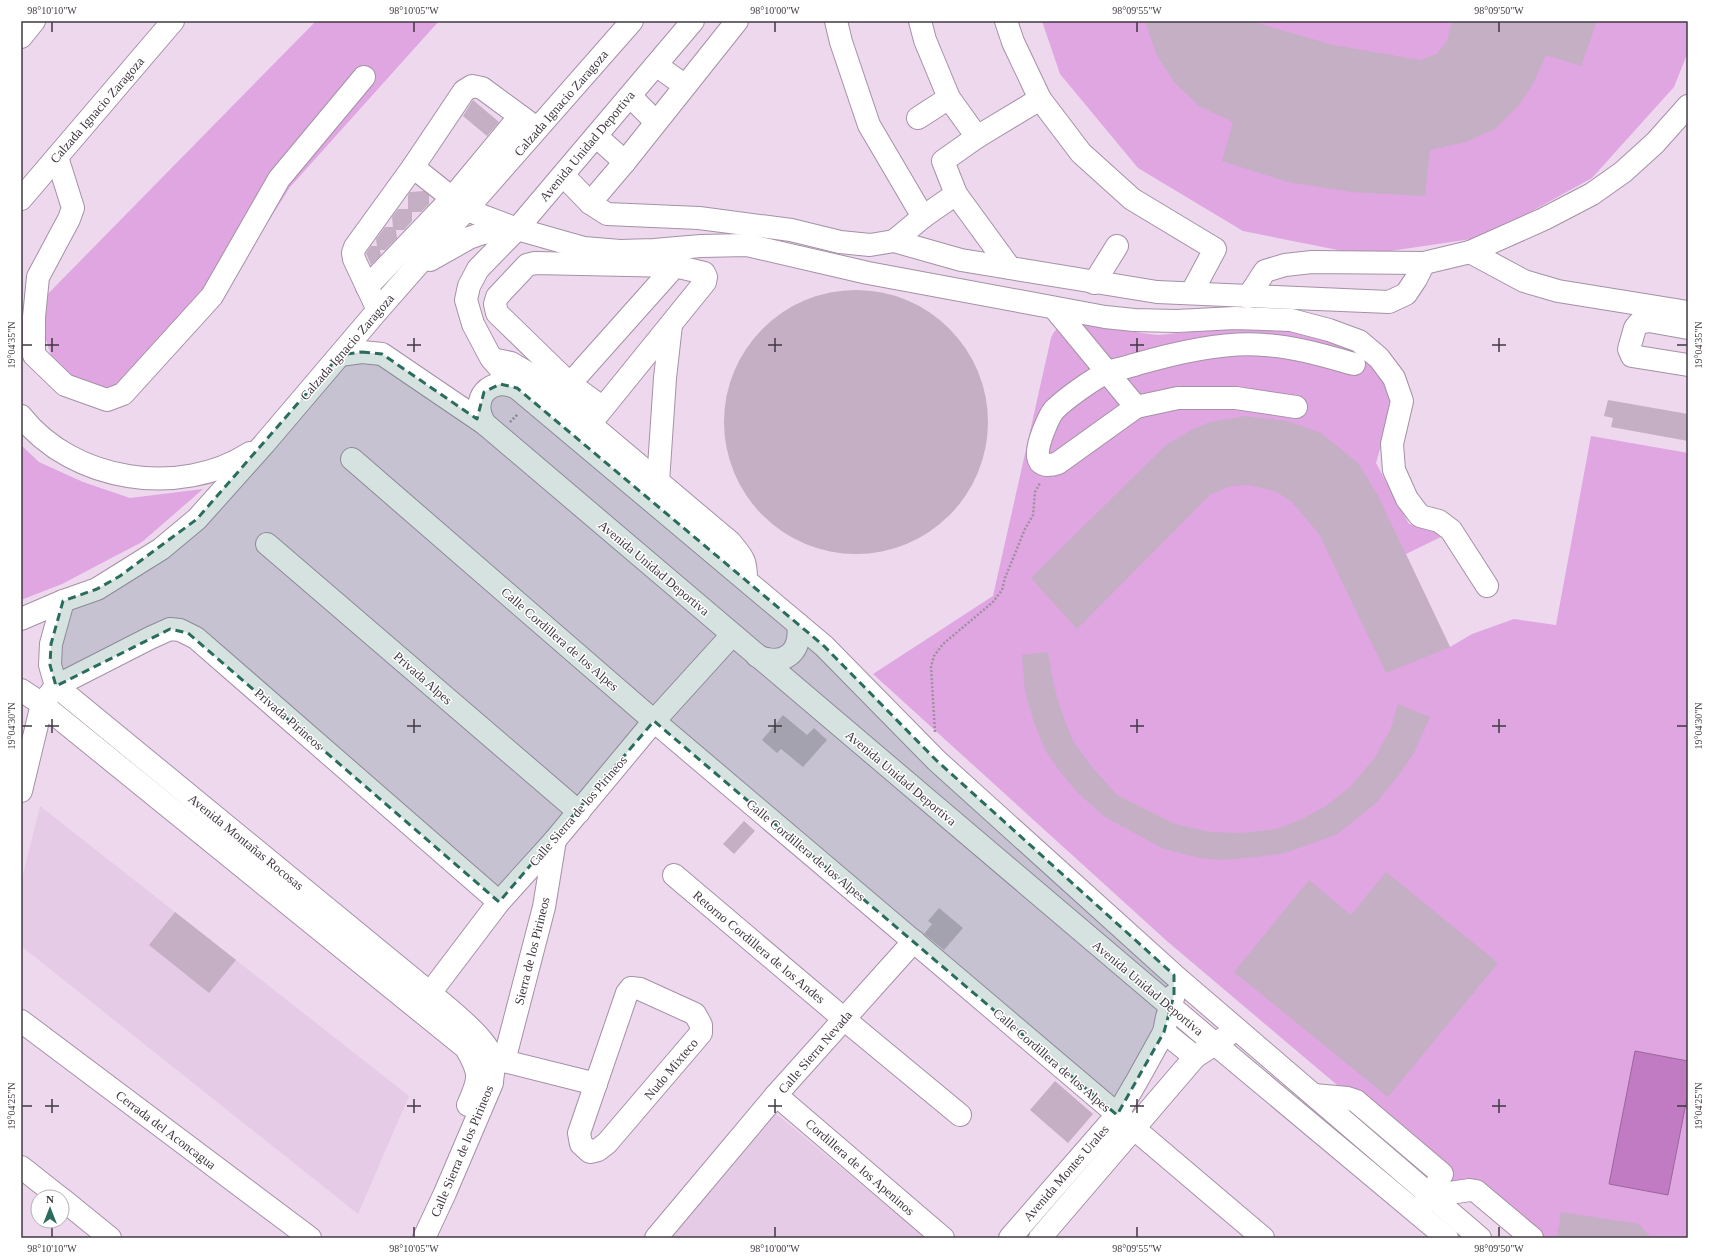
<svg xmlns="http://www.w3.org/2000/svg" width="1709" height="1259" viewBox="0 0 1709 1259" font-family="'Times New Roman',serif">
	<rect width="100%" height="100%" fill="#edd8ee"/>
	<g fill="#e6cbe7">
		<path d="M40,806L409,1096L358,1214L21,946V882Z"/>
		<path d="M774,1112L926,1238H669Z"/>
	</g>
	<g fill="#dfa6e1">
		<path d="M316,21H439L290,187L209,316L111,396L73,378L51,355L35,307Z"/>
		<path d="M1042,21H1688V52L1674,87L1592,178L1485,237L1363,255L1243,231L1138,168L1060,74Z"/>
		<path d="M1079,320L1141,333L1158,335L1241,327H1278L1365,352L1394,398L1376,463L1409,524L1449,533L1406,554L1450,647L1472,634L1514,619L1556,625L1591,436L1688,453V1238H1518L1168,942L873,674L993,596L1051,338C1056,325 1067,324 1079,320Z"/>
		<path d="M21,445L39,462L83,482L130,498L203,489L142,542L62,584L21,600Z"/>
	</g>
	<path fill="#c07bc3" stroke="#9a679c" d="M1635,1051L1688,1061V1093L1668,1195L1609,1184Z"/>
	<g fill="#c4afc4">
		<path d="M1145,21H1250L1333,45L1420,60L1437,54L1447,41L1452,21H1597L1581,66L1546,55L1533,84L1518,106L1495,129L1466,142L1430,150L1425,196L1351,192L1288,182L1222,161L1233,122L1199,106L1175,83L1157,56Z"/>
		<path d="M473,100L499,122L487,136L463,116Z"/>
		<path d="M424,191L429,195V204L421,212H412V221L404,230H396L397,238L385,250H380L381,255L371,265L366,253L371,246H377L376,239L385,227H393L392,217L398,209H408V195L410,192Z"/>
		<circle cx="856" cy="422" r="132"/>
		<path d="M1608,400L1688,414V441L1611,427L1613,418L1604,416Z"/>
		<path d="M1246,416L1287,421L1321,433L1359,464L1379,498L1450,647L1386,673L1319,534L1292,502L1275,491L1249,485L1230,486L1210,495L1077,629L1031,578L1166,445L1193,429L1210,422Z"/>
		<path d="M1048,652L1054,686L1062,713L1073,741L1091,766L1117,795L1175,824L1210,832L1242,833L1276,829L1302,819L1326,806L1350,787L1374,759L1391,728L1398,704L1430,717L1413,755L1398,776L1375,804L1336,835L1285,853L1257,857L1223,860L1200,858L1164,849L1105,817L1078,793L1061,773L1045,750L1034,722L1025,692L1022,655Z"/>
		<path d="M783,715L807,735L814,728L827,740L803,767L781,749L777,753L762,740Z"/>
		<path d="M744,821L755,831L734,854L723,844Z"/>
		<path d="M1386,872L1498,963L1388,1097L1234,972L1309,880L1351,915Z"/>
		<path d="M939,908L963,928L944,950L924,934L932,924L928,921Z"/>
		<path d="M175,912L236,960L209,993L149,945Z"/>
		<path d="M1055,1081L1093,1114L1068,1143L1030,1110Z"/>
		<path d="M1561,1212L1639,1224L1651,1238H1557Z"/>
	</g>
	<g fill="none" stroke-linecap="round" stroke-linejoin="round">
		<defs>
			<g id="minor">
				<path d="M693,21L517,229L478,269L469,286L466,300L473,324L491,358L517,388L824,646L936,760L1174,975L1480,1238"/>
				<path d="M737,21L624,163L590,203L607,214L699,218L791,230L840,242L870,245L894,241L961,260L1157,292L1389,302L1406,294L1416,279L1424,263"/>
				<path d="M836,21L841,42L869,125L923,217"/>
				<path d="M920,21L925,40L949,98L977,137"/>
				<path d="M1006,21L1013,42L1040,99L1081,153L1132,199L1215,249L1192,292"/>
				<path d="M21,37L34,21"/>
				<path d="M656,65L677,80L686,85"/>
				<path d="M630,96L656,122"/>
				<path d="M918,118L949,98"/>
				<path d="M596,136L616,154L624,163"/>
				<path d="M57,157L73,208L69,219L38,277L34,317V355L65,385L107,400L123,394L212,296L279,179L364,77"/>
				<path d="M413,167L464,91L472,86L482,88L531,124"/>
				<path d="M563,175L590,203"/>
				<path d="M956,194L1010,268"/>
				<path d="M894,241L923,217L956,194L943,161L977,137L1040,99"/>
				<path d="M1470,252L1524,281L1558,291L1688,312"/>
				<path d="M1094,283L1117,246"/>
				<path d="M367,287L452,198L520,116"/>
				<path d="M1248,297L1265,271L1285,265L1312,262L1424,263L1470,252L1544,219L1592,194L1623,172L1655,143L1688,106"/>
				<path d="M1055,309L1136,407"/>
				<path d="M378,310L354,259L353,253L355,247L413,167L467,210L517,229L584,248L620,251L654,250L701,246L747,245L868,273L1105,317L1134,320L1177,321L1235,318L1291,320L1329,330L1359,341L1379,358L1394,378L1402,401L1392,444L1394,470L1407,499L1420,516L1439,521L1451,530L1487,586"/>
				<path d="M1688,328L1649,321L1639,323L1635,328L1629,349L1632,356L1688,365"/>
				<path d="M340,355L362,352L382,354L485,424L1215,1044L1447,1238"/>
				<path d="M492,359L511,363L533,376L730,542C743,558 746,559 746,580"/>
				<path d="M560,395L675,266"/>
				<path d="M1296,407L1236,398H1178L1136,407L1058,463C1031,472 1037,448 1043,432C1046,425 1049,416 1054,410C1065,399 1094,378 1108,372C1118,369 1128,367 1137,364C1175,353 1226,341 1265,345C1296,347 1325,356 1354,364"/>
				<path d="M485,424C469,399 490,375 517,388"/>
				<path d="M590,424L705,282L706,277L704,273L675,266L535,263L527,265L497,297L495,304L497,313L570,384L603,408"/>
				<path d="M352,459L654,721L1263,1238"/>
				<path d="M658,482L665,378L671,325"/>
				<path d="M267,544L579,812"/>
				<path d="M63,601L51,644L50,665L56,686L430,993C447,1008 492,1041 494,1064C494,1070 492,1077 492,1083L445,1193L424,1238"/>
				<path d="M757,656C784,667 802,653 798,624"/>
				<path d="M21,690L42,704L466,1048C481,1074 480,1078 468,1105"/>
				<path d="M21,791L42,704L56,686L150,638L170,629L180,630L196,638L499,902"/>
				<path d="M674,875L844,1019L960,1115"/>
				<path d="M631,988L640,989L695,1014L701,1025V1033L607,1143L598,1150L590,1152L581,1144L579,1133L627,993Z"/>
				<path d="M430,993L499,902L555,840L654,721L732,635"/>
				<path d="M21,1021L310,1238"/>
				<path d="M1164,1032L1195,1057"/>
				<path d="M504,1061L544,907L555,840"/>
				<path d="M490,1063L504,1061L596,1084"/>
				<path d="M776,1095L943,1238"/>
				<path d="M1314,1095L1347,1098L1356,1101L1442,1174L1430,1196L1421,1208"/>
				<path d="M21,1167L59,1197"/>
				<path d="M1430,1196L1470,1190L1476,1191L1532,1238"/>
				<path d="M62,1199L110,1238"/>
				<path d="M656,1238L776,1095L914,941"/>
				<path d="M1010,1238L1117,1115L1138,1079L1164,1032L1167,1017L1174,995"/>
				<path d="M1040,1238L1195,1057L1227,1036"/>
			</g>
			<g id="major">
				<path d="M21,199L173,21"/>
				<path d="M430,260L469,238L483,233L517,229"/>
				<path d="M21,416C73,482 180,498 250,453"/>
				<path d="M21,619L63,601L97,589L161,549L197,519L264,444L378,310L632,21"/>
			</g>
		</defs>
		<use href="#minor" stroke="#a591a6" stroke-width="24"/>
		<use href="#major" stroke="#a591a6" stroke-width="24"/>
		<g stroke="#9f90a0" stroke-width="2.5" stroke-dasharray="2 2" stroke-linecap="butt">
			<path d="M510,422L518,414"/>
			<path d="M935,732L931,667L934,656L943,644L993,602L1002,590L1005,578L1025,529L1033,515L1035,492L1040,483"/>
		</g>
		<use href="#minor" stroke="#fff" stroke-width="22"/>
		<use href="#major" stroke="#fff" stroke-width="22"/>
	</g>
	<path fill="#2b6d5d" fill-opacity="0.2" stroke="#2b6d5d" stroke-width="3" stroke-dasharray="8 5" stroke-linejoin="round" d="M362,352L382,354L477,419L484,392L500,384L517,388L824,646L936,760L1174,975V995L1164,1032L1117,1115L654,721L499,902L188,633L170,629L56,686L50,665L51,644L63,601L97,589L120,576L197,519L340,355Z"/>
	<path fill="none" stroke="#403841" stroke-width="1.5" d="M52,22V32M414,22V32M775,22V32M1137,22V32M1499,22V32M52,338V352M414,338V352M775,338V352M1137,338V352M1499,338V352M22,345H32M45,345H59M407,345H421M768,345H782M1130,345H1144M1492,345H1506M1677,345H1687M52,719V733M414,719V733M775,719V733M1137,719V733M1499,719V733M22,726H32M45,726H59M407,726H421M768,726H782M1130,726H1144M1492,726H1506M1677,726H1687M52,1099V1113M414,1099V1113M775,1099V1113M1137,1099V1113M1499,1099V1113M22,1106H32M45,1106H59M407,1106H421M768,1106H782M1130,1106H1144M1492,1106H1506M1677,1106H1687M52,1227V1237M414,1227V1237M775,1227V1237M1137,1227V1237M1499,1227V1237"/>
	<g text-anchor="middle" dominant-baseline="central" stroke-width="3" stroke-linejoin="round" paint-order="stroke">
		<g font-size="13" fill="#403841" stroke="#fff">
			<text transform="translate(561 103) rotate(-49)">Calzada Ignacio Zaragoza</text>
			<text transform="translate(97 110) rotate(-49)">Calzada Ignacio Zaragoza</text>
			<text transform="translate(587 146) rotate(-50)">Avenida Unidad Deportiva</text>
			<text transform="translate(347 347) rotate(-49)">Calzada Ignacio Zaragoza</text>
			<text transform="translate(654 568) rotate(40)">Avenida Unidad Deportiva</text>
			<text transform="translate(560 639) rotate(41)">Calle Cordillera de los Alpes</text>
			<text transform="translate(423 678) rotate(41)">Privada Alpes</text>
			<text transform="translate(289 719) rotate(41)">Privada Pirineos</text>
			<text transform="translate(901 778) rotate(40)">Avenida Unidad Deportiva</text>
			<text transform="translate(578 811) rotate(-49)">Calle Sierra de los Pirineos</text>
			<text transform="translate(246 842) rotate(39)">Avenida Montañas Rocosas</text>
			<text transform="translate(806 850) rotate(40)">Calle Cordillera de los Alpes</text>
			<text transform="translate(759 947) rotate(40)">Retorno Cordillera de los Andes</text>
			<text transform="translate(532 951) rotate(-76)">Sierra de los Pirineos</text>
			<text transform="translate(1148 988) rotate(40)">Avenida Unidad Deportiva</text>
			<text transform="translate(815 1052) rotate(-49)">Calle Sierra Nevada</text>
			<text transform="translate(1052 1060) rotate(41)">Calle Cordillera de los Alpes</text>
			<text transform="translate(671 1069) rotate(-50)">Nudo Mixteco</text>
			<text transform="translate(166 1130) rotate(37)">Cerrada del Aconcagua</text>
			<text transform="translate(462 1151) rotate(-67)">Calle Sierra de los Pirineos</text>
			<text transform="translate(860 1167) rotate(41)">Cordillera de los Apeninos</text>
			<text transform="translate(1066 1173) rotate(-49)">Avenida Montes Urales</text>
		</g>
	</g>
	<rect width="1709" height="1259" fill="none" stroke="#ffffff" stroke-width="44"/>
	<g transform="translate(50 1209)"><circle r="19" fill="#ffffff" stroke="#b3afb3"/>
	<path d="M0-3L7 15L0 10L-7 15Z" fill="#2b6d5d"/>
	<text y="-6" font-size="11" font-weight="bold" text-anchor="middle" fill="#403841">N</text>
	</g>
	<rect x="22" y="22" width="1665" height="1215" fill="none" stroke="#403841" stroke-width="1.5"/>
	<g font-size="10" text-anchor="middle" fill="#403841">
		<text x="52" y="14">98°10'10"W</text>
		<text x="414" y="14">98°10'05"W</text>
		<text x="775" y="14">98°10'00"W</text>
		<text x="1137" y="14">98°09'55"W</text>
		<text x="1499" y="14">98°09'50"W</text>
		<text transform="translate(11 345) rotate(-90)" y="4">19°04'35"N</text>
		<text transform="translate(1698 345) rotate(-90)" y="4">19°04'35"N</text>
		<text transform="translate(11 726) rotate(-90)" y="4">19°04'30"N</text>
		<text transform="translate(1698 726) rotate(-90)" y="4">19°04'30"N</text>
		<text transform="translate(11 1106) rotate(-90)" y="4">19°04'25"N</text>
		<text transform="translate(1698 1106) rotate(-90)" y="4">19°04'25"N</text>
		<text x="52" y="1252">98°10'10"W</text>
		<text x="414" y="1252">98°10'05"W</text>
		<text x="775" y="1252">98°10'00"W</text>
		<text x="1137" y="1252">98°09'55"W</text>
		<text x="1499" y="1252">98°09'50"W</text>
	</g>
</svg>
